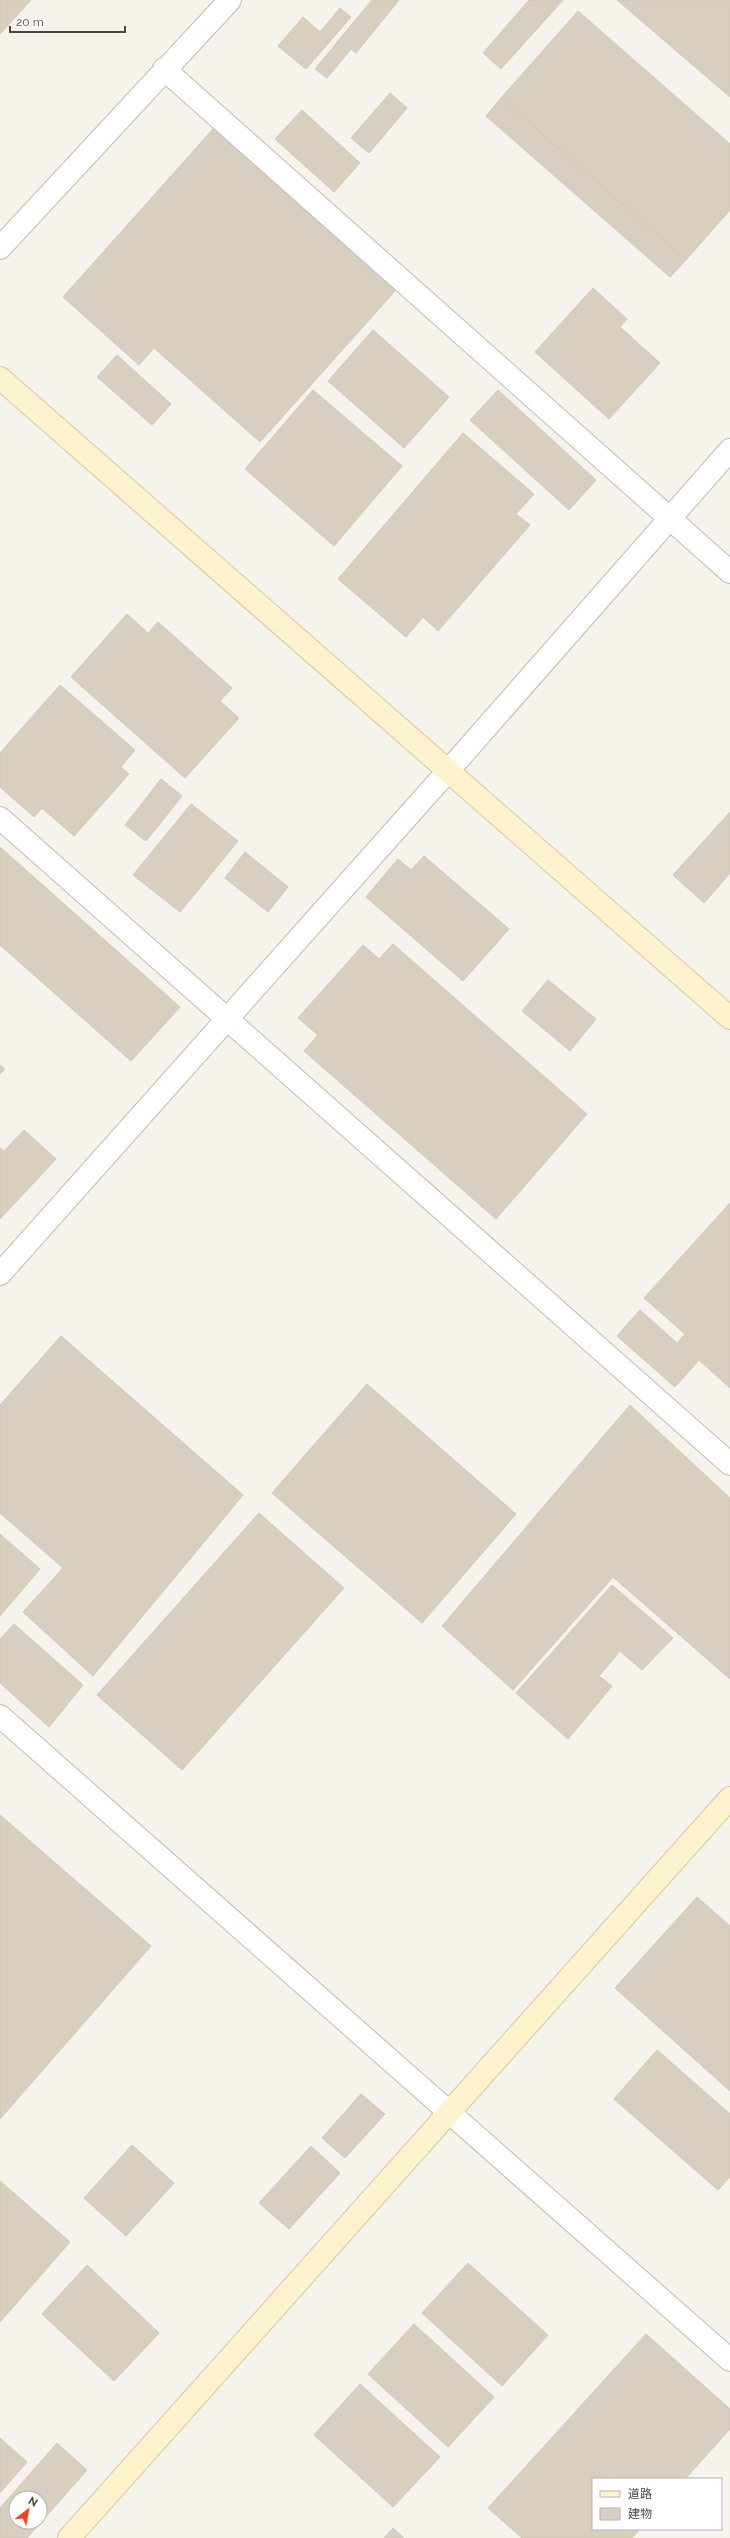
<svg xmlns="http://www.w3.org/2000/svg" width="730" height="2538" viewBox="0 0 730 2538" font-family="Raleway,'Noto Sans JP',sans-serif">
	<rect width="100%" height="100%" fill="#f6f3ec"/>
	<g fill="#d8cfc1" stroke="#d3c7b4" fill-rule="evenodd">
		<path d="M0,0H31L0,34Z"/>
		<path d="M372,0H399L356,53L351,49L327,78L315,69Z"/>
		<path d="M529,0H563L501,69L483,53Z"/>
		<path d="M617,0H730V97Z"/>
		<path d="M340,8L351,17L306,69L278,46L303,17L320,32Z"/>
		<path d="M578,11L730,144V210L686,260L501,98Z"/>
		<path d="M390,93L407,108L369,153L351,138Z"/>
		<path d="M501,98L686,260L670,277L486,116Z"/>
		<path d="M302,110L360,163L334,192L275,139Z"/>
		<path d="M213,129L395,291L260,442L154,348L139,365L63,297Z"/>
		<path d="M593,288L627,319L620,327L660,363L609,419L535,352Z"/>
		<path d="M373,330L449,397L404,448L328,381Z"/>
		<path d="M117,355L171,404L152,425L97,377Z"/>
		<path d="M313,390L402,466L334,546L245,469Z"/>
		<path d="M498,390L596,480L569,510L470,420Z"/>
		<path d="M463,433L534,494L516,514L530,525L438,631L423,617L406,637L338,579Z"/>
		<path d="M127,614L148,633L158,622L232,688L220,701L239,718L185,778L71,677Z"/>
		<path d="M60,685L135,750L121,767L129,774L74,836L42,808L34,817L0,787V753Z"/>
		<path d="M161,779L182,796L146,841L125,825Z"/>
		<path d="M191,804L238,841L180,912L133,875Z"/>
		<path d="M730,812V873L704,903L673,875Z"/>
		<path d="M0,847L180,1007L131,1061L0,945Z"/>
		<path d="M245,852L288,887L268,912L225,878Z"/>
		<path d="M424,856L509,929L463,981L366,897L398,859L411,870Z"/>
		<path d="M393,944L587,1114L496,1219L304,1051L318,1035L298,1018L363,945L379,959Z"/>
		<path d="M548,980L596,1019L570,1051L522,1011Z"/>
		<path d="M0,1065L5,1069L0,1074Z"/>
		<path d="M24,1130L56,1159L0,1219V1148L4,1151Z"/>
		<path d="M730,1203V1388L699,1360L675,1387L617,1336L640,1310L677,1343L685,1334L644,1298Z"/>
		<path d="M61,1336L243,1495L93,1676L23,1612L63,1568L0,1513V1405Z"/>
		<path d="M367,1384L516,1514L422,1623L272,1493Z"/>
		<path d="M630,1405L730,1498V1679L613,1577L513,1690L442,1626Z"/>
		<path d="M259,1513L344,1588L182,1770L97,1695Z"/>
		<path d="M0,1534L40,1569L0,1616Z"/>
		<path d="M612,1585L673,1638L642,1670L620,1651L599,1676L612,1686L568,1739L516,1693Z"/>
		<path d="M14,1624L83,1685L49,1727L0,1683V1639Z"/>
		<path d="M0,1815L151,1946L0,2119Z"/>
		<path d="M697,1897L730,1926V2091L615,1988Z"/>
		<path d="M657,2050L730,2114V2177L718,2190L614,2099Z"/>
		<path d="M361,2094L385,2114L345,2158L322,2138Z"/>
		<path d="M132,2145L174,2183L126,2236L84,2198Z"/>
		<path d="M311,2146L340,2173L289,2229L259,2203Z"/>
		<path d="M0,2181L70,2242L0,2322Z"/>
		<path d="M468,2263L548,2335L502,2386L422,2313Z"/>
		<path d="M87,2265L159,2333L114,2381L42,2314Z"/>
		<path d="M414,2324L494,2397L448,2447L368,2374Z"/>
		<path d="M646,2334L730,2409V2429L685,2479H593V2529H640L632,2538H522L488,2508Z"/>
		<path d="M360,2384L440,2457L393,2507L314,2435Z"/>
		<path d="M0,2438L27,2462L0,2493Z"/>
		<path d="M57,2443L87,2470L27,2538H0V2508ZM16,2498H40V2522H16Z"/>
		<path d="M393,2528L404,2538H384Z"/>
	</g>
	<g fill="none" stroke-linecap="round" stroke-linejoin="round">
		<defs>
			<g id="street">
				<path d="M164,69L730,572"/>
				<path d="M0,248L230,0"/>
				<path d="M0,818L730,1464"/>
				<path d="M0,1274L448,771L730,450"/>
				<path d="M0,1716L730,2360"/>
			</g>
			<g id="secondary">
				<path d="M0,378L730,1018"/>
				<path d="M69,2538L730,1798"/>
			</g>
		</defs>
		<use href="#street" stroke="#c2bbae" stroke-width="24"/>
		<use href="#secondary" stroke="#d6c79b" stroke-width="24"/>
		<use href="#street" stroke="#fff" stroke-width="22"/>
		<use href="#secondary" stroke="#fff3cd" stroke-width="22"/>
	</g>
	<rect x="592" y="2478" width="130" height="52" fill="#ffffff" stroke="#b7b4b0"/>
	<rect x="600" y="2491" width="20" height="6" fill="#fff3cd" stroke="#b7b4b0"/>
	<text x="628" y="2498" font-size="12" fill="#4b4439">道路</text>
	<rect x="600" y="2508" width="20" height="12" fill="#d8cfc1" stroke="#b7b4b0"/>
	<text x="628" y="2518" font-size="12" fill="#4b4439">建物</text>
	<g transform="translate(28 2510) rotate(31)"><circle r="19" fill="#ffffff" stroke="#b7b4b0"/>
	<path d="M0-3L7 15L0 10L-7 15Z" fill="#fc3f1d"/>
	<text y="-6" font-size="11" font-weight="bold" text-anchor="middle" fill="#4b4439">N</text>
	</g>
	<path d="M10 26v6h115v-6" fill="none" stroke="#4b4439" stroke-width="2"/>
	<text x="16" y="26" font-size="12" fill="#4b4439" stroke="#ffffff" stroke-width="3" paint-order="stroke">20 m</text>
</svg>
